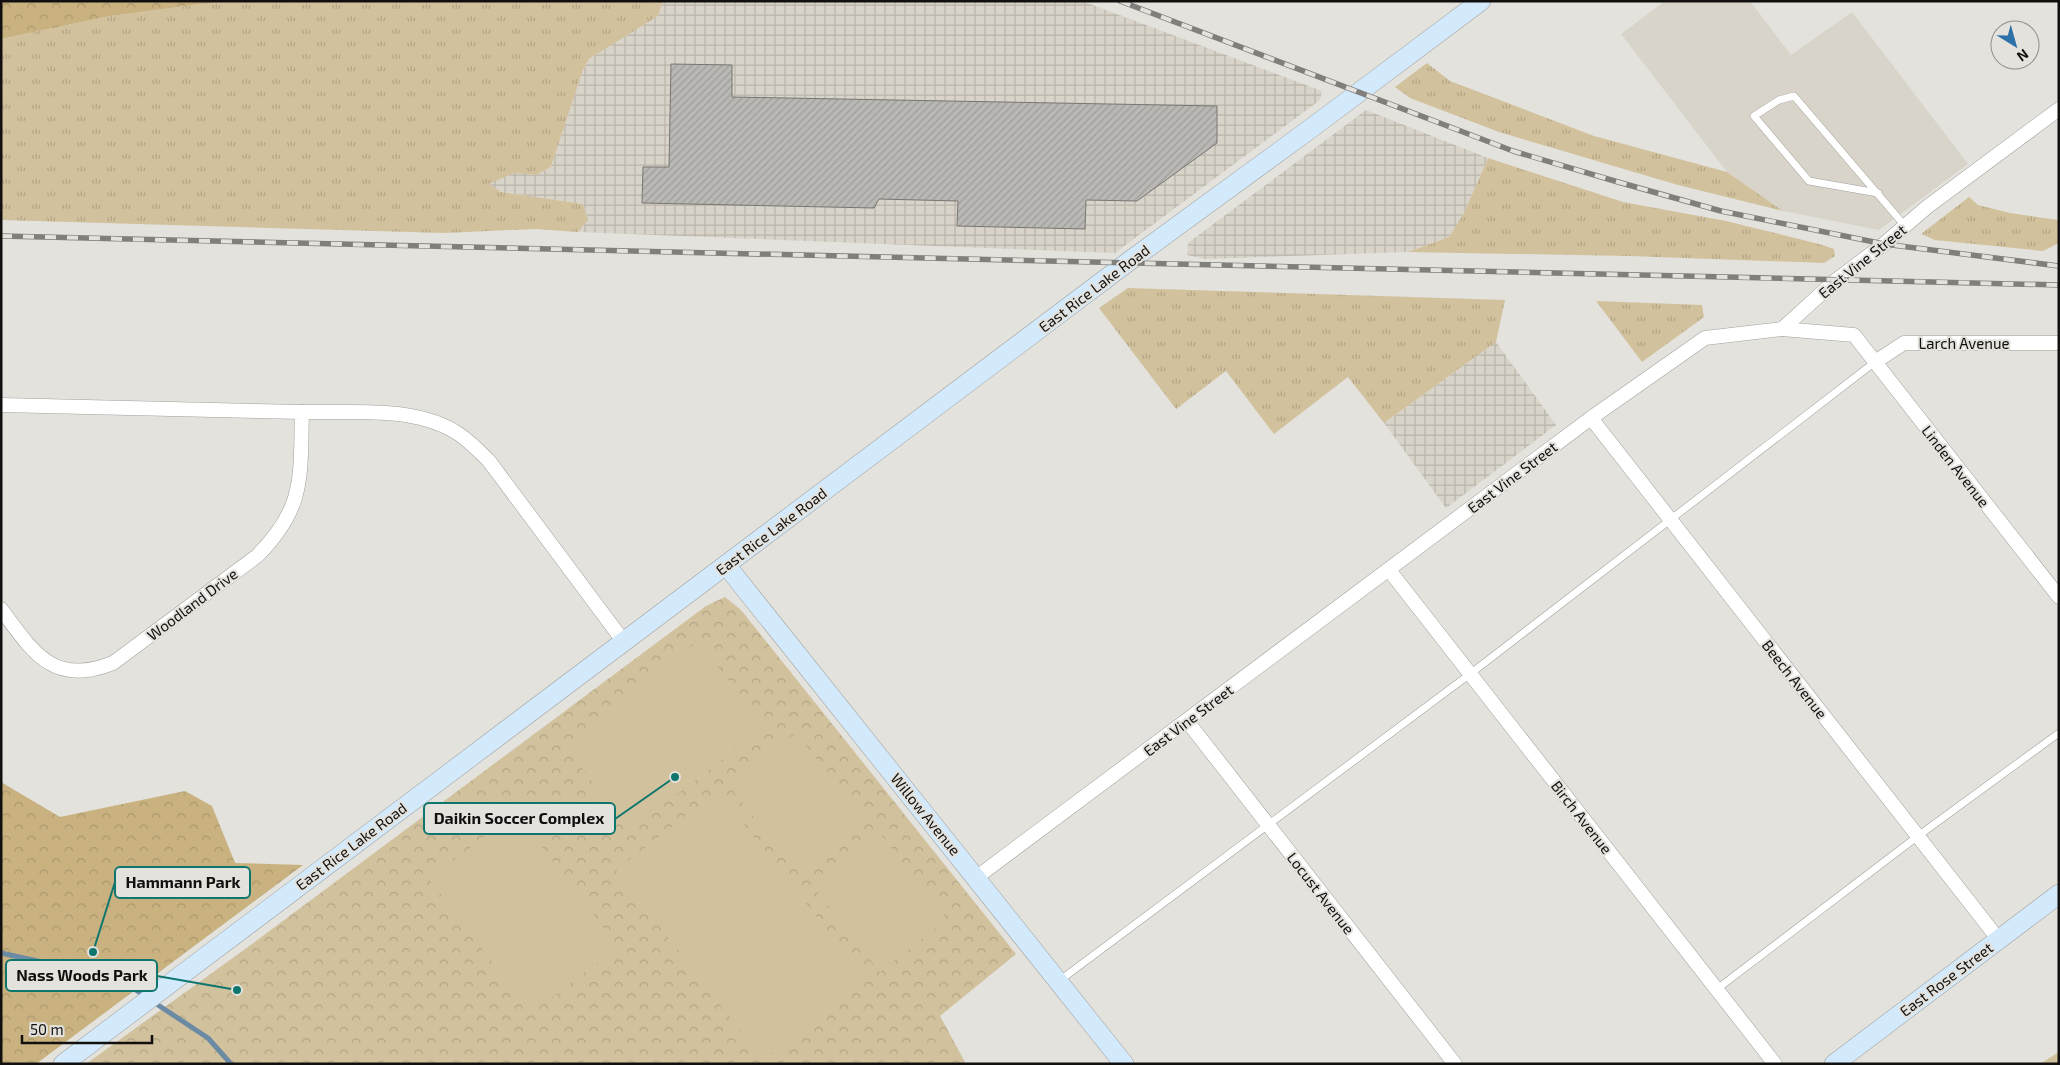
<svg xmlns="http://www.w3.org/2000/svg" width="2060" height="1065" viewBox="0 0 2060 1065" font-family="'Exo 2',sans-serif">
	<defs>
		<pattern id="industrial-grid" width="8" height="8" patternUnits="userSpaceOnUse" patternTransform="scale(1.25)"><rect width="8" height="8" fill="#d9d4c9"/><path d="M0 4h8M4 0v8" fill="none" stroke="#b9b5ab"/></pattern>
		<pattern id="grass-tufts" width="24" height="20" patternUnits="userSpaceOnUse" patternTransform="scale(1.25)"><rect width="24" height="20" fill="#d2c19d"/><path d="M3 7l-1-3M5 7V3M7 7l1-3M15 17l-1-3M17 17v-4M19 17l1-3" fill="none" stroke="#b3a586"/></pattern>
		<pattern id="forest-crowns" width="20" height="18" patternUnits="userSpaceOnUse" patternTransform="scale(1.25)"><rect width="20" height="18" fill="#c9b280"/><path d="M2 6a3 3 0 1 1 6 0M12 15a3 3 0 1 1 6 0" fill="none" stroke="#ac986d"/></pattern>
		<pattern id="park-crowns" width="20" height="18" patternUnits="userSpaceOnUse" patternTransform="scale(1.25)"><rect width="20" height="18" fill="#d2c19d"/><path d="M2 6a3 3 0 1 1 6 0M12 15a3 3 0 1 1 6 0" fill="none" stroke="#b3a586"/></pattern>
		<pattern id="building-hatch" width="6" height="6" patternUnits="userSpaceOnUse" patternTransform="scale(1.25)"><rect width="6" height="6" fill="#bab8b4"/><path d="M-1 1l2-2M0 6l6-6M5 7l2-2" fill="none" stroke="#9f9d9a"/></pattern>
	</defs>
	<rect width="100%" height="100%" fill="#e3e2dd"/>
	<path fill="#d9d4c9" d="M1665,1H1750L1791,55L1852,12L1968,164L1879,230L1783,211L1727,172L1621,34Z"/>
	<g fill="url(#industrial-grid)">
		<path d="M663,1H1082L1322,91L1320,100L1115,253L578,232L588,220L583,204L501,192L488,184L514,173L536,175L551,167L583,70L589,59L658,16Z"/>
		<path d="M1366,110L1488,158L1464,213L1449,237L1408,252L1205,259L1187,255L1188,243Z"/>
		<path d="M1496,342L1556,425L1446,508L1384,423Z"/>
	</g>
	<g fill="url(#grass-tufts)">
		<path d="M225,1H663L658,16L589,59L583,70L551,167L536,175L514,173L489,184L501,192L583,204L588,220L578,232L535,229L444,233L1,220V39L110,16Z"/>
		<path d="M1427,63L1450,81L1594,136L1727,172L1783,211L1678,185L1499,132L1410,98L1395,87Z"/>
		<path d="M1488,158L1623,202L1726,221L1819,244L1834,249L1835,256L1824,263L1629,256L1408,252L1449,237L1464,213Z"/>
		<path d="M1969,197L1978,205L2010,213L2059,220V243L2043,251L1935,240L1921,234Z"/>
		<path d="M1128,288L1505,300L1496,342L1384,423L1348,377L1274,434L1226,371L1176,409L1099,308Z"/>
		<path d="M1596,301L1702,305L1704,317L1642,362Z"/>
		<path d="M2059,1052V1064H2040Z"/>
	</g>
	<g fill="url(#forest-crowns)">
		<path d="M1,1H225L110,16L1,39Z"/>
		<path d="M1,782L60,817L185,791L212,806L235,863L303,865L36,1064H1Z"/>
	</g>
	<path fill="url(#park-crowns)" d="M725,597L741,610L1016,954L940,1016L966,1064H86L252,944L706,606Z"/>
	<g fill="#d2c19d">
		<path d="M698,641L764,727L630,831L564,745Z"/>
		<path d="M796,733L865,819L798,872L729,786Z"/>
		<path d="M718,791L866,980L763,1060L616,870Z"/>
		<path d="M516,813L618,947L531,1013L429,879Z"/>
		<path d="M879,832L947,919L880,972L812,886Z"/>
	</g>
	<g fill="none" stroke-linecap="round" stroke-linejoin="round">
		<g stroke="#6b8aa4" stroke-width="5">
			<path d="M1,953L119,979L145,996"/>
			<path d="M152,1001L208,1038L231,1064"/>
		</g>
	</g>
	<path fill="url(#building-hatch)" stroke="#787673" d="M671,64L732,65V97L1217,106V143L1137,201L1086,200L1085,229L957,226L958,201L879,199L874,208L642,203L643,167H669Z"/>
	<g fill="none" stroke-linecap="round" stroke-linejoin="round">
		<defs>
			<g id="lane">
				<path d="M1878,193L1809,181L1754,116L1779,100L1794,96L1905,226"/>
				<path d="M1059,981L1470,674L1875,362"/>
				<path d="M1717,989L1918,836L2059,733"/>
			</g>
			<g id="street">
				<path d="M1782,329L1854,335L2059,597"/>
				<path d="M1875,362L1904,343H2059"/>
				<path d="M1,405L302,412C300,476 306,507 257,556L113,663C53,687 33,652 1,609"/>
				<path d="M302,412C351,413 411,406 454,431C468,439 478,450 489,461L624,642"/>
				<path d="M1591,418L1999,940"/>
				<path d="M1389,570L1775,1064"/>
				<path d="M1187,721L1455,1064"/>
				<path d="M977,877L1591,418L1705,338L1782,329L1835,281L1884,244L1927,207L2059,109"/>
			</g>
			<g id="secondary">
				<path d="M726,565L1124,1064"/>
				<path d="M63,1064L1128,262L1306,132L1481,1"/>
				<path d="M1834,1064L2059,894"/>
			</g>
		</defs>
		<use href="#lane" stroke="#a2a09c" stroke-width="8"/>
		<use href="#street" stroke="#a2a09c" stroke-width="15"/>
		<use href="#secondary" stroke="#a2a09c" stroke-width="20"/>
		<use href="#lane" stroke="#fff" stroke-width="7"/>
		<use href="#street" stroke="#fff" stroke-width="14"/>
		<use href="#secondary" stroke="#d3eafd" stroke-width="19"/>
		<defs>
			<g id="rail">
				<path d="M1120,1L1513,151L1618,182L1721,211L1884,244L2059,266"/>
				<path d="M1,236L2059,285"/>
			</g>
		</defs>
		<use href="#rail" stroke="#807f7c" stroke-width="5.5"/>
		<use href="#rail" stroke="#e3e2dd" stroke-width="4" stroke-dasharray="11" stroke-linecap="butt"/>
	</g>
	<g text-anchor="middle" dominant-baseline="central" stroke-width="4" stroke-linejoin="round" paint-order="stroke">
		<g font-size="15" fill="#11100f" stroke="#e3e2dd">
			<text transform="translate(1862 261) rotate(-39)">East Vine Street</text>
			<text transform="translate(1094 288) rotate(-37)">East Rice Lake Road</text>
			<text x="1964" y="343">Larch Avenue</text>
			<text transform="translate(1956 466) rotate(52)">Linden Avenue</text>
			<text transform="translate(1512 477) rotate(-37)">East Vine Street</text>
			<text transform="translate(771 531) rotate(-37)">East Rice Lake Road</text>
			<text transform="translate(192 604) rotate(-37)">Woodland Drive</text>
			<text transform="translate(1795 679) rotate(52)">Beech Avenue</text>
			<text transform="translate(1188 720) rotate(-37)">East Vine Street</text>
			<text transform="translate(926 814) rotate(51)">Willow Avenue</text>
			<text transform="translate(1582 817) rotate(52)">Birch Avenue</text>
			<text transform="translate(351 846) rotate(-37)">East Rice Lake Road</text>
			<text transform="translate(1321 893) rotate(52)">Locust Avenue</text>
			<text transform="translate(1946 979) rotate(-37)">East Rose Street</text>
		</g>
	</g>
	<path fill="none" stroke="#0f766e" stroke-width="2" d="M675 777L615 819M93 952L115 882M237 990L157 976"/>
	<g fill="#0f766e" stroke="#e3e2dd" stroke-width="2">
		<circle cx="675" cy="777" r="5"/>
		<circle cx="93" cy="952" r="5"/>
		<circle cx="237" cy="990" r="5"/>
	</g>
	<g fill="#e3e2dd" stroke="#0f766e" stroke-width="2">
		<rect x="424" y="803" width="191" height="31" rx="5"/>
		<rect x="115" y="867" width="135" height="31" rx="5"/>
		<rect x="6" y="960" width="151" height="31" rx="5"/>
	</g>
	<g font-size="16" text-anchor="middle" font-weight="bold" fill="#11100f">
		<text x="519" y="824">Daikin Soccer Complex</text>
		<text x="183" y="888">Hammann Park</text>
		<text x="82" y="981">Nass Woods Park</text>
	</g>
	<rect width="2060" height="1065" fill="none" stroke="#11100f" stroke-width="5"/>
	<g transform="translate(2015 45) rotate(143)"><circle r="24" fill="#e3e2dd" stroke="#8f8e8b"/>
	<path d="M0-4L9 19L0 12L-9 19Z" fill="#2d71a7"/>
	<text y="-8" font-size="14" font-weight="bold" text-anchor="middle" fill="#11100f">N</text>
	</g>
	<path d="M22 1035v8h130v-8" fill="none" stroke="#11100f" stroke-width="2.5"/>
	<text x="30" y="1035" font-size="15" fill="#11100f" stroke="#e3e2dd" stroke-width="4" paint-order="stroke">50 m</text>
</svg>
